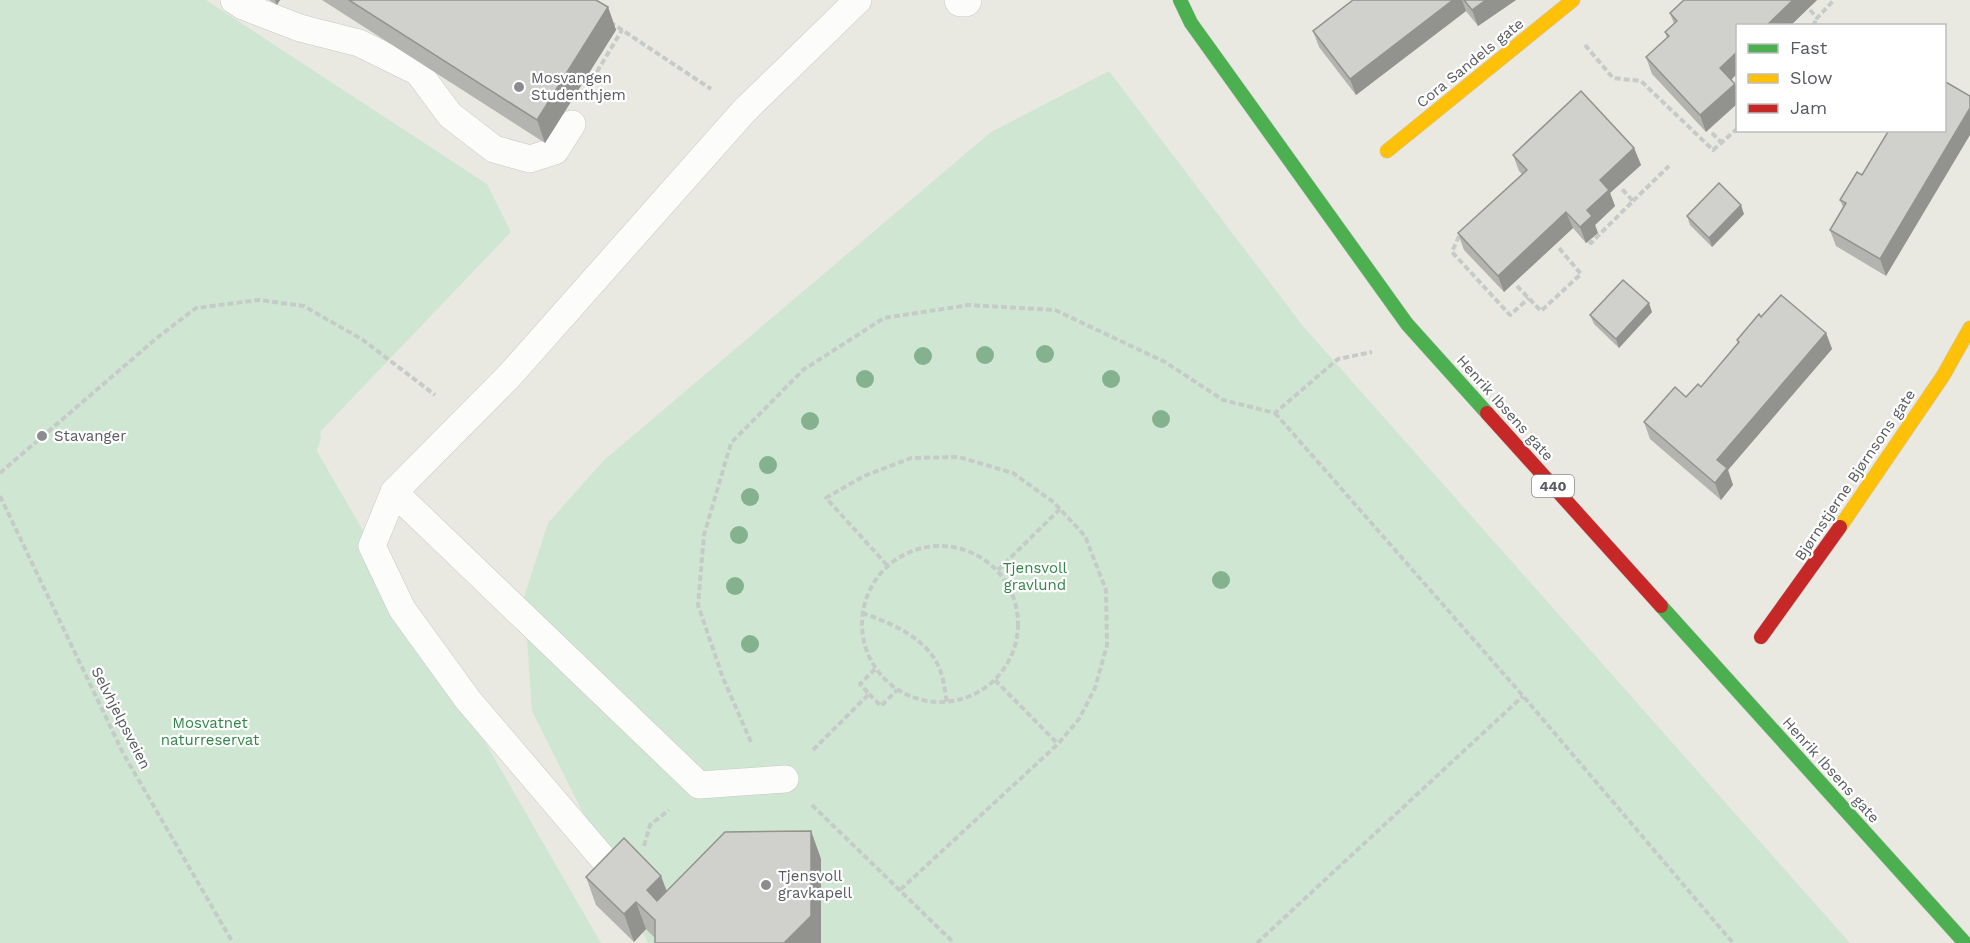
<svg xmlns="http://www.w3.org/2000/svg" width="1970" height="943" viewBox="0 0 1970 943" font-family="'Work Sans',sans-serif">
	<rect width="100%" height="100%" fill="#e9e9e2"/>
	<g fill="#cfe7d2">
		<path d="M0,0H206L487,184L511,232L320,432L321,438L317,451L601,943H0Z"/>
		<path d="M1109,71L1303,326L1850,943H648L532,711L524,597L548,523L603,461L991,132Z"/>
	</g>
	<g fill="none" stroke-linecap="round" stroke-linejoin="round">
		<defs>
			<g id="lane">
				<path d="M234,0L243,6L300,28L359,43L418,72L450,115L494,149L530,159L555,151L572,124"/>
				<path d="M394,492L510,375L744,111L858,0"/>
				<path d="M618,876L468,700L402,609L372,546L394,492L699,785L785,779"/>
			</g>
			<path id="street" d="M961,0H965"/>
			<g id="fast">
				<path d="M1180,0L1191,23L1407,324L1487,413"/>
				<path d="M1661,606L1965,943"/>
			</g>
			<g id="slow">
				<path d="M1387,151L1573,0"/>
				<path d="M1840,527L1943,376L1970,328"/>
			</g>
			<g id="jam">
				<path d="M1487,413L1661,606"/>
				<path d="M1761,637L1840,527"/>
			</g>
		</defs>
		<use href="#lane" stroke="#c7c7c6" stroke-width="28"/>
		<use href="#street" stroke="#c7c7c6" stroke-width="34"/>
		<use href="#fast" stroke="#c7c7c7" stroke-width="15"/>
		<use href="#slow" stroke="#c7c7c7" stroke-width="15"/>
		<use href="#jam" stroke="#c7c7c7" stroke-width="15"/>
		<g stroke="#c6cbc9" stroke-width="4" stroke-dasharray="6 3" stroke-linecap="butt">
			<path d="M1810,10L1817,18L1834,0"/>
			<path d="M610,22L711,89"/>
			<path d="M1813,26L1817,18"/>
			<path d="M1585,45L1613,78L1641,81L1713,150L1738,128"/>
			<path d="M591,89L598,70L622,30"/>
			<path d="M1712,133L1721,142"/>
			<path d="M1633,201L1669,166"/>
			<path d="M1459,236L1452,252L1510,315L1529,298"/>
			<path d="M1589,241L1591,243L1633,201L1622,189"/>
			<path d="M1517,286L1541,311L1581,274L1559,248"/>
			<path d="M1275,413L1523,696L1733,943"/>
			<path d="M0,473L158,337L196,308L259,300L304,306L363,340L435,395"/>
			<path d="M0,496L123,753L233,943"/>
			<circle cx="940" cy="624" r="78"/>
			<path d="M887,565L826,498L864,476L911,458L959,457L1013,473L1052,501L1060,509L1085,536L1106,590L1107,645L1095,688L1079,719L1058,744L900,890"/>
			<path d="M998,570L1060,509"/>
			<path d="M862,613C890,622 929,639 940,670C944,680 945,692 947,703"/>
			<path d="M995,680L1058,744"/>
			<path d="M869,694L881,706L897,690"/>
			<path d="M751,742L723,678L698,605L704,535L731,443L803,370L884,318L969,305L1055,310L1165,362L1223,400L1275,413L1338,359L1372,352"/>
			<path d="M813,750L869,694L860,684L875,669"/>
			<path d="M812,805L954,943"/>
			<path d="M644,846L650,825L669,810"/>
			<path d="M1257,943L1523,696"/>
		</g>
		<use href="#lane" stroke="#fcfcfb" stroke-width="27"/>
		<use href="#street" stroke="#fcfcfb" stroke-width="33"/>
		<use href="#fast" stroke="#4caf50" stroke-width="14"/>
		<use href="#slow" stroke="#ffc107" stroke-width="14"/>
		<use href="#jam" stroke="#c62828" stroke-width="14"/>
	</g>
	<g fill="#84b28e">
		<circle cx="1045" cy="354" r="9"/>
		<circle cx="985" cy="355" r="9"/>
		<circle cx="923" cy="356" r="9"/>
		<circle cx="865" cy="379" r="9"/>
		<circle cx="1111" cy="379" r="9"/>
		<circle cx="1161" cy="419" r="9"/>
		<circle cx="810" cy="421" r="9"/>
		<circle cx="768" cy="465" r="9"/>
		<circle cx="750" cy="497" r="9"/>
		<circle cx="739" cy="535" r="9"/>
		<circle cx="1221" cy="580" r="9"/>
		<circle cx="735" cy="586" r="9"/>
		<circle cx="750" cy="644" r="9"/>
	</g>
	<g fill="#b3b3af">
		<path d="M269,0H280L277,5Z"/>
		<path d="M322,0H596L608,7L616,30L545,143Z"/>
		<path d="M1353,0H1516L1478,26L1466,11L1356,95L1319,47L1313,31Z"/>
		<path d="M1684,0H1817L1790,26H1737L1732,80L1706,132L1652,74L1646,57L1667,38L1665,32L1674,24L1670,13Z"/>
		<path d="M1634,148L1641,165L1610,193L1615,206L1595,225L1598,233L1586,243L1573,228L1504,292L1464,250L1458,233L1522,174L1519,171L1513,155Z"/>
		<path d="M1857,172L1886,276L1836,246L1830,230L1843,207L1840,200Z"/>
		<path d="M1744,214L1712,247L1690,225L1687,216Z"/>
		<path d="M1652,312L1619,348L1594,324L1590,315Z"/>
		<path d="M1761,317L1826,333L1832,349L1728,470L1733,485L1721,500L1650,439L1644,422L1686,397L1701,387L1738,344L1737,340Z"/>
		<path d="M811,831L821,859V943H655V938L646,929L634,942L596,905L586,877L661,876L667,891Z"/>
	</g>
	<g fill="#92928f">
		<path d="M275,0H280L277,5Z"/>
		<path d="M1453,0H1462L1466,11L1356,95L1350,79Z"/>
		<path d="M1486,0H1516L1478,26L1472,10Z"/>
		<path d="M1793,0H1817L1790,26H1766Z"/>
		<path d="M608,7L616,30L545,143L537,120Z"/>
		<path d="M1737,52V74L1726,85L1720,68Z"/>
		<path d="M1735,84L1737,90V104L1706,132L1700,115Z"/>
		<path d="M1970,108V135L1886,276L1880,259Z"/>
		<path d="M1634,148L1641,165L1610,193L1615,206L1595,225L1598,233L1586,243L1580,227L1600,180Z"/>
		<path d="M1741,205L1744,214L1712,247L1709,238Z"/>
		<path d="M1566,212L1573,228L1504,292L1498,276Z"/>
		<path d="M1649,303L1652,312L1619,348L1616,339Z"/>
		<path d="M1826,333L1832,349L1728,470L1733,485L1721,500L1715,483L1717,460Z"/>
		<path d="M811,831L821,859V943H784Z"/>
		<path d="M661,876L671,904L657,918L647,890Z"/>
		<path d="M636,902L646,929L634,942L624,914Z"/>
	</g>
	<g fill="#d0d0cc" stroke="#92928f" stroke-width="1.5">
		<path d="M349,0H596L608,7L537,120Z"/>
		<path d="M1353,0H1453L1350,79L1313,31Z"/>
		<path d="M1464,0H1486L1472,10Z"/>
		<path d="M1684,0H1793L1766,26H1737V52L1720,68L1735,84L1700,115L1646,57L1669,36L1665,32L1677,21L1670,13Z"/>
		<path d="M1944,81L1970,96V108L1880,259L1830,230L1846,203L1840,200L1857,172L1862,175L1889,130H1944Z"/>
		<path d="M1581,91L1634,148L1600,180L1609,190L1587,210L1592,216L1580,227L1566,212L1498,276L1458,233L1527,170L1513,155Z"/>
		<path d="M1719,183L1741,205L1709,238L1687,216Z"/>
		<path d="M1623,280L1649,303L1616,339L1590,315Z"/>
		<path d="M1781,295L1826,333L1717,460L1727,468L1715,483L1644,422L1675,387L1686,397L1698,384L1701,387L1739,342L1737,340L1759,314L1761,317Z"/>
		<path d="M811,831V916L784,943H655V920L636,902L624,914L586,877L624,838L661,876L647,890L657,901L725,832Z"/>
	</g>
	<g fill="#8b8c8e" stroke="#fff" stroke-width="2">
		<circle cx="519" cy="87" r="6"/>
		<circle cx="42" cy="436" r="6"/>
		<circle cx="766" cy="885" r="6"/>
	</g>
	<g text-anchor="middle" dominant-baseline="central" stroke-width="4.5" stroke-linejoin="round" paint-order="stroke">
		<rect fill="#fff" stroke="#8a8c90" stroke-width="1.5" x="1532" y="475" width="42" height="22" rx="4.5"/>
		<g font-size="14" font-weight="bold" fill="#585a61">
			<text x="1553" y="486">440</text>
		</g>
		<g font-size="15" fill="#585a61" stroke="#fff">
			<text transform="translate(1470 63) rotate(-39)">Cora Sandels gate</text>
			<text transform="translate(1505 408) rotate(48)">Henrik Ibsens gate</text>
			<text transform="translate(1855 475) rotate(-56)">Bjørnstjerne Bjørnsons gate</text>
			<text transform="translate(121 718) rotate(63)">Selvhjelpsveien</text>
			<text transform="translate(1831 770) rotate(48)">Henrik Ibsens gate</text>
		</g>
		<g font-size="15" fill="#585a61" stroke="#fff" text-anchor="start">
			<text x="531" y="78">Mosvangen<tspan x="531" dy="17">Studenthjem</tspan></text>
			<text x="54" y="436">Stavanger</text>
			<text x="778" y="876">Tjensvoll<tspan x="778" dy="17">gravkapell</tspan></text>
		</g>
		<g font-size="15" fill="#328549" stroke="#fff">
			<text x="1035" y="568">Tjensvoll<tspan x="1035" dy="17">gravlund</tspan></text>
			<text x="210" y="723">Mosvatnet<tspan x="210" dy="17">naturreservat</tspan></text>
		</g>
	</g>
	<rect x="1736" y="24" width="210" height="108" fill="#ffffff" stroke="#bcbdc0" stroke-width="1.5"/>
	<rect x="1748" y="44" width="30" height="9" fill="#4caf50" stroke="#bcbdc0" stroke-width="1.5"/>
	<text x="1790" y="54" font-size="18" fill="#585a61">Fast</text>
	<rect x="1748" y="74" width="30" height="9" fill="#ffc107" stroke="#bcbdc0" stroke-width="1.5"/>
	<text x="1790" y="84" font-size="18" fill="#585a61">Slow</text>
	<rect x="1748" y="104" width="30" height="9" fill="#c62828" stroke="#bcbdc0" stroke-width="1.5"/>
	<text x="1790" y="114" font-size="18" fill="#585a61">Jam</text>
</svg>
